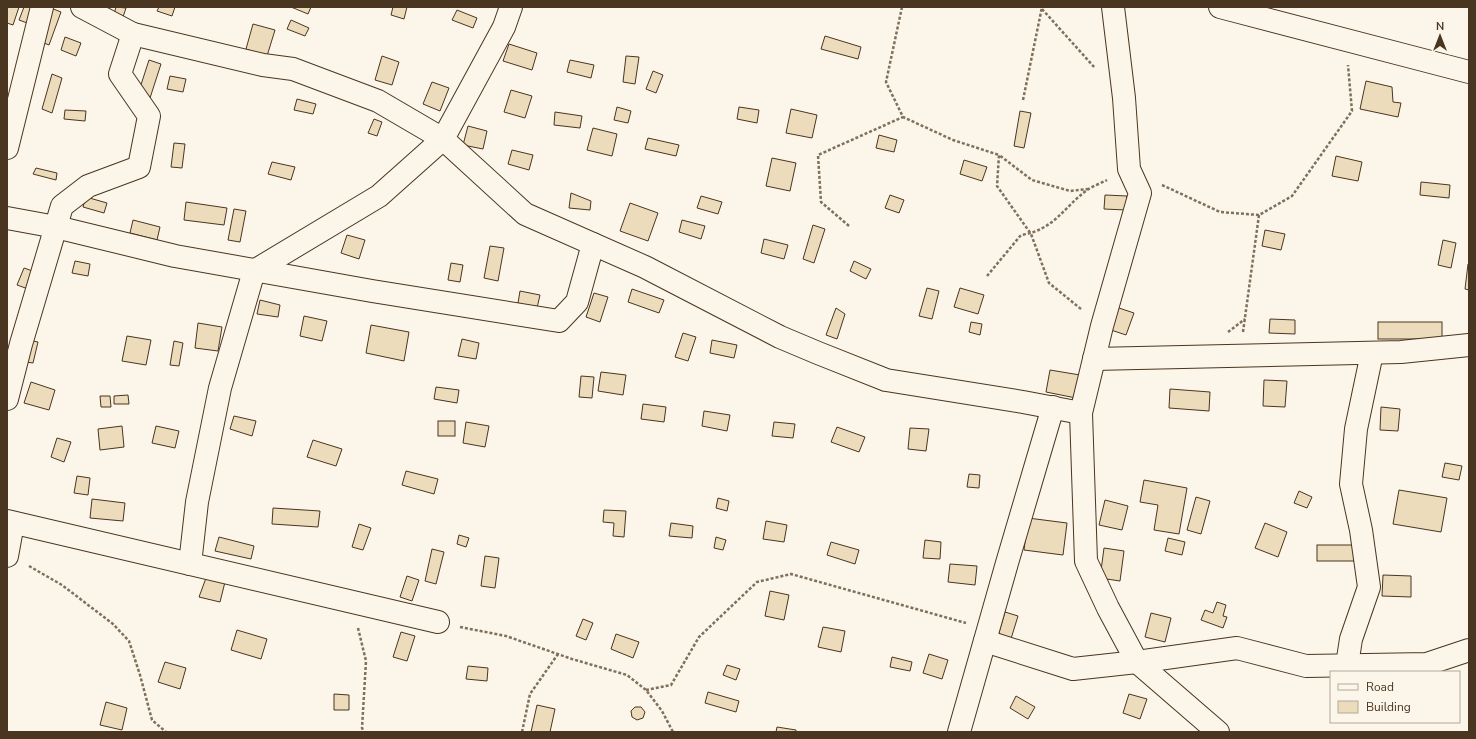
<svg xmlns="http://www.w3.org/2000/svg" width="1476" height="739" viewBox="0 0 1476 739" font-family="'Nunito Sans',sans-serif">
	<rect width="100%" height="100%" fill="#fbf6e9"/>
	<g fill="#ecdcbc" stroke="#4a3520">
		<path d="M7,7H19L13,25L7,23Z"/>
		<path d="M24,7H32L30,24L19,20Z"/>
		<path d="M116,7L126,8L123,17L114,14Z"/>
		<path d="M159,7H175L172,16L157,11Z"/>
		<path d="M291,7H311L308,14Z"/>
		<path d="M393,7H407L404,19L391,15Z"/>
		<path d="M51,8L61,12L49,45L39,41Z"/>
		<path d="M457,10L477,18L473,28L452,20Z"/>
		<path d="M291,20L309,28L305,36L287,29Z"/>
		<path d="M253,24L275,30L267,56L246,49Z"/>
		<path d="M825,36L861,47L858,59L821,49Z"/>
		<path d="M65,37L81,43L76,56L61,50Z"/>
		<path d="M509,44L537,53L532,70L503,61Z"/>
		<path d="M382,56L399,62L392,85L375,80Z"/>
		<path d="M626,56L639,57L635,84L623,82Z"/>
		<path d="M149,60L161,64L150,98L138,94Z"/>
		<path d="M570,60L594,65L591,78L567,72Z"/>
		<path d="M653,71L663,75L656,93L646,89Z"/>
		<path d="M52,74L62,78L52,113L42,109Z"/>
		<path d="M170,76L186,79L183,92L167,89Z"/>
		<path d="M1366,81L1392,87L1393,102L1401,103L1398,117L1360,109Z"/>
		<path d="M432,82L449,88L440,111L423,104Z"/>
		<path d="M511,90L532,96L525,118L504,112Z"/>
		<path d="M297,99L316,104L313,114L294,110Z"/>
		<path d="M617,107L631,111L628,123L614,120Z"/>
		<path d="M739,107L759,110L757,123L737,119Z"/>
		<path d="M791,109L817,115L812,138L786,133Z"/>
		<path d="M65,110L86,111L85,121L64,119Z"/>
		<path d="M1020,111L1031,113L1024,148L1014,146Z"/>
		<path d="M555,112L582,116L580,128L554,125Z"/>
		<path d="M374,119L382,122L377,136L368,133Z"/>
		<path d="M468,126L487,131L483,149L463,145Z"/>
		<path d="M593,128L617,134L612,156L587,150Z"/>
		<path d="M879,135L897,140L894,152L876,148Z"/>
		<path d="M648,138L679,145L676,156L645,149Z"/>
		<path d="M174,143L185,144L182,168L171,167Z"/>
		<path d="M512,150L533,155L529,170L508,164Z"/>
		<path d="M1336,156L1362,162L1358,181L1332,176Z"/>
		<path d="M772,158L796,163L790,191L766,186Z"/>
		<path d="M964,160L987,167L982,181L960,174Z"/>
		<path d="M272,162L295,167L291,180L268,174Z"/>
		<path d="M36,168L57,173L56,180L33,174Z"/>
		<path d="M1421,182L1450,185L1449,198L1420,195Z"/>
		<path d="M571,193L591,201L590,210L569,208Z"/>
		<path d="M890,195L904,200L899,213L885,208Z"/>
		<path d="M1105,195L1127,196L1126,210L1104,209Z"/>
		<path d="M701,196L722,202L718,214L697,208Z"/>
		<path d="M86,197L107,203L104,213L83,207Z"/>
		<path d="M186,202L227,208L224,225L184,220Z"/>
		<path d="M630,203L658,213L648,241L620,231Z"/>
		<path d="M234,209L246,211L240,242L228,240Z"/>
		<path d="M133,220L160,227L157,240L130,233Z"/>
		<path d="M682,220L705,226L701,239L679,232Z"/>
		<path d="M813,225L825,229L814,263L803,259Z"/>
		<path d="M1265,230L1285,234L1281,250L1262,246Z"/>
		<path d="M347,235L365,240L359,259L341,253Z"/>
		<path d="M764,239L788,245L784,259L761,253Z"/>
		<path d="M1443,240L1456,243L1451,268L1438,265Z"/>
		<path d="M490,246L504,248L498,281L484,278Z"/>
		<path d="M75,261L90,264L88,276L72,273Z"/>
		<path d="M854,261L871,269L866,279L850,271Z"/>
		<path d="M451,263L463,265L460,282L448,280Z"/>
		<path d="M1468,264H1469V290L1465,289Z"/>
		<path d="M24,268L38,273L31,290L17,285Z"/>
		<path d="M927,288L939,291L932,319L919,316Z"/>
		<path d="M960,288L984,295L978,314L954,307Z"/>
		<path d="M632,289L664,300L659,313L628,302Z"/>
		<path d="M520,291L540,295L537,308L518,303Z"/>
		<path d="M594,293L608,297L600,322L586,317Z"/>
		<path d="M260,300L280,305L278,317L257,314Z"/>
		<path d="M1116,307L1134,313L1126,335L1108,329Z"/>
		<path d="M836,308L845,314L837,339L826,335Z"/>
		<path d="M304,316L327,321L322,341L300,336Z"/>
		<path d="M1270,319L1295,320V334L1269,333Z"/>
		<path d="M971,322L982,324L980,335L969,332Z"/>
		<rect x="1378" y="322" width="64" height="17"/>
		<path d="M198,323L222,327L218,351L195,348Z"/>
		<path d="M371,325L409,332L404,361L366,353Z"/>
		<path d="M683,333L696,337L688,361L675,357Z"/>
		<path d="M127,336L151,340L146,365L122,361Z"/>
		<path d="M24,339L38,342L33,363L19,361Z"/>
		<path d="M462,339L479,343L476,359L458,356Z"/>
		<path d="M712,340L737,345L734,358L710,353Z"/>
		<path d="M174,341L183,343L179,366L170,365Z"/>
		<path d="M1050,370L1080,375L1076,398L1046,392Z"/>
		<path d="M601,372L626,375L623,395L598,391Z"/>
		<path d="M581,376L594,377L592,398L579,397Z"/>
		<path d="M1264,380L1287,381L1285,407L1263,406Z"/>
		<path d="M31,382L55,390L49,410L24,403Z"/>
		<path d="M436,387L459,390L457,403L434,399Z"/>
		<path d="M1170,389L1210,392L1209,411L1169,408Z"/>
		<path d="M128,395L129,404H114V396Z"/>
		<path d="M100,396H110L111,407H101Z"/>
		<path d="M643,404L666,407L664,422L641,419Z"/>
		<path d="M1381,407L1400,409L1398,431L1380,430Z"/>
		<path d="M704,411L730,415L727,431L702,426Z"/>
		<path d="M234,416L256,421L252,436L230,429Z"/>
		<rect x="438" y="421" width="17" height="15"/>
		<path d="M466,422L489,426L485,447L463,443Z"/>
		<path d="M774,422L795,424L793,438L772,436Z"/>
		<path d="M122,426L124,447L100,450L98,429Z"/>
		<path d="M156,426L179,431L175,448L152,443Z"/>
		<path d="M837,427L865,437L859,452L831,442Z"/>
		<path d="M910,428L929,429L926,451L908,449Z"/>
		<path d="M57,438L71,442L64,462L51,457Z"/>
		<path d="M313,440L342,449L336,466L307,457Z"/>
		<path d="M1445,463L1462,466L1459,480L1442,477Z"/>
		<path d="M406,471L438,479L434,494L402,485Z"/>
		<path d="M969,474L980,475L979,488L967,487Z"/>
		<path d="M77,476L90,478L88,495L74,493Z"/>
		<path d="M1144,480L1187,488L1179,534L1154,530L1158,505L1140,502Z"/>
		<path d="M1399,490L1447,498L1441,532L1393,524Z"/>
		<path d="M1299,491L1312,497L1307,508L1294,503Z"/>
		<path d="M1196,497L1210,501L1201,534L1187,530Z"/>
		<path d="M718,498L729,501L727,511L716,508Z"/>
		<path d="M92,499L125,503L123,521L90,518Z"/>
		<path d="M1105,500L1128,506L1122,530L1099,525Z"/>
		<path d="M273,508L320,511L318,527L272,524Z"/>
		<path d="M604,510L626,511L624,537L613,536L614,523L603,522Z"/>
		<path d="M1028,518L1067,523L1063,555L1024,550Z"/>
		<path d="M766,521L787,525L784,542L763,539Z"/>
		<path d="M671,523L693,526L692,538L669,536Z"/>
		<path d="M1265,523L1287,532L1278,557L1255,548Z"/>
		<path d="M359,524L371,528L363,550L352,547Z"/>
		<path d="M459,535L469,538L466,547L457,544Z"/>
		<path d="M219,537L254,546L251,559L215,551Z"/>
		<path d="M716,537L726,540L723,550L714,548Z"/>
		<path d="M1168,538L1185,542L1182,555L1165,551Z"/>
		<path d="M925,540L941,542L940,559L923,558Z"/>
		<path d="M831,542L859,550L855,564L827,555Z"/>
		<rect x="1317" y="545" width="37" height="16"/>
		<path d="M1104,548L1124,551L1120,581L1100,578Z"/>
		<path d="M432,549L444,552L436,584L425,581Z"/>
		<path d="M485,556L499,558L495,588L481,586Z"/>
		<path d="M950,564L977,566L975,585L948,582Z"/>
		<path d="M1383,575L1411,576V597L1382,596Z"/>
		<path d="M407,576L419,580L412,601L400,597Z"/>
		<path d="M206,578L225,582L220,602L199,597Z"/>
		<path d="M770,591L789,595L784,620L765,616Z"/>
		<path d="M1217,602L1226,605L1223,616L1227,617L1223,628L1201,620L1205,610L1213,613Z"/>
		<path d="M1005,612L1018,616L1010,642L997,639Z"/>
		<path d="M1151,613L1171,618L1165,642L1145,637Z"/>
		<path d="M583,619L593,623L586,640L576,636Z"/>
		<path d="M823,627L845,631L841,652L818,647Z"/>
		<path d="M237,630L267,639L261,659L231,650Z"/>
		<path d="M401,632L415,636L407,661L393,657Z"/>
		<path d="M616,634L639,642L633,658L611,649Z"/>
		<path d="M929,654L948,660L942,679L923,673Z"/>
		<path d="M892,657L912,662L910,671L890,667Z"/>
		<path d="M165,662L186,668L180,689L158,682Z"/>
		<path d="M727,665L740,669L736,680L723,675Z"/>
		<path d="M468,666L488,668L487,681L466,679Z"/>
		<path d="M708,692L739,701L736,712L705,703Z"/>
		<path d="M334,694L349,695V710H334Z"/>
		<path d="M1129,694L1147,699L1140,719L1123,713Z"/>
		<path d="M1016,696L1035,707L1028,719L1010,708Z"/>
		<path d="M106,702L127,708L122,730L100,725Z"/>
		<path d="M537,705L555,709L550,732H531Z"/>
		<path d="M635,707H641L645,712L643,718L637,720L632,717L631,711Z"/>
		<path d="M777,727L796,730V732H776Z"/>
	</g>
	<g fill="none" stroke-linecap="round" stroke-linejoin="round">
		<defs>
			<g id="minor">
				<path d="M82,7L133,34L263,65L293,69L378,101L443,139L525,214L645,267L780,337L818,353L886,380L1023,402L1081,413"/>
				<path d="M1113,7L1124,98L1129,169L1140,193L1102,326L1081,413L1086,561L1108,608L1137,662L1218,732"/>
				<path d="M7,148L42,7"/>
				<path d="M7,218L56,227L175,256L372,291L559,321L577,302L593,244"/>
				<path d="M1094,359L1401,352L1469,345"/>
				<path d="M7,399L21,344L62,206L88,186L139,167L149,116L120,74L133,34"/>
				<path d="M7,521L438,622"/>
				<path d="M7,556L13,523"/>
				<path d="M190,564L197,502L220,388L254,271L379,196L443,139L504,27L511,7"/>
				<path d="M985,641L1073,669L1137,662L1237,648L1306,666L1427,664L1469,650"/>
				<path d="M1347,665L1351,639L1369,587L1361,530L1351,484L1356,429L1372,353"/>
				<path d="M959,732L1007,563L1053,407"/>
			</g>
			<path id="highway" d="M1220,7L1469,72"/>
		</defs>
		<use href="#minor" stroke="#4a3520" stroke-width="24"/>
		<use href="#highway" stroke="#4a3520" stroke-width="24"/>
		<g stroke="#7f6f5c" stroke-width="2.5" stroke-dasharray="3 2" stroke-linecap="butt">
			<path d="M902,7L886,82L903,117L953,140L999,155"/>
			<path d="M1042,9L1095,68"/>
			<path d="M1023,100L1042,7"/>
			<path d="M1162,185L1220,212L1259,215L1292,196L1352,111L1348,65"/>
			<path d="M849,226L821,202L818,155L903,117"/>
			<path d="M987,276L1021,235C1054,230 1063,208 1087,190C1093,186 1101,183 1107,180"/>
			<path d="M1081,309L1049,283L1031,234L997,186L999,155L1032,180L1070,191L1088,189"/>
			<path d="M1228,332L1245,319"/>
			<path d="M1243,332L1259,215"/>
			<path d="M29,566L62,585L113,624L129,641L140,675L152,720L166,732"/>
			<path d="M460,627L506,636L572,659L627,675L646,690L662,711L673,732"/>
			<path d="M358,628L366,661L362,728L364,732"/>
			<path d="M646,690L671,685L699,637L757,582L791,574L966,623"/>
			<path d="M522,732L530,694L558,654"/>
		</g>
		<use href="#minor" stroke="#fbf6e9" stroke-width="22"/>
		<use href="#highway" stroke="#fbf6e9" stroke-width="22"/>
	</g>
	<rect width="1476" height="739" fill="none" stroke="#4a3520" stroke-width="16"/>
	<rect x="1330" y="671" width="130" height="52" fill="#fbf6e9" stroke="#b4a999"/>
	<rect x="1338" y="684" width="20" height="6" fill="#fbf6e9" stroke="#b4a999"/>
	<text x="1366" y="691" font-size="12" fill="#4a3520">Road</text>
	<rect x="1338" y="701" width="20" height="12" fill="#ecdcbc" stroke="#b4a999"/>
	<text x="1366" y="711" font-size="12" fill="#4a3520">Building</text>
	<g transform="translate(1440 36)" stroke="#fbf6e9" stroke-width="3" paint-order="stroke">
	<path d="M0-3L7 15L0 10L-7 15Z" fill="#4a3520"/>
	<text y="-6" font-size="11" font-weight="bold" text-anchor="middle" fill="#4a3520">N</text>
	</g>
</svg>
